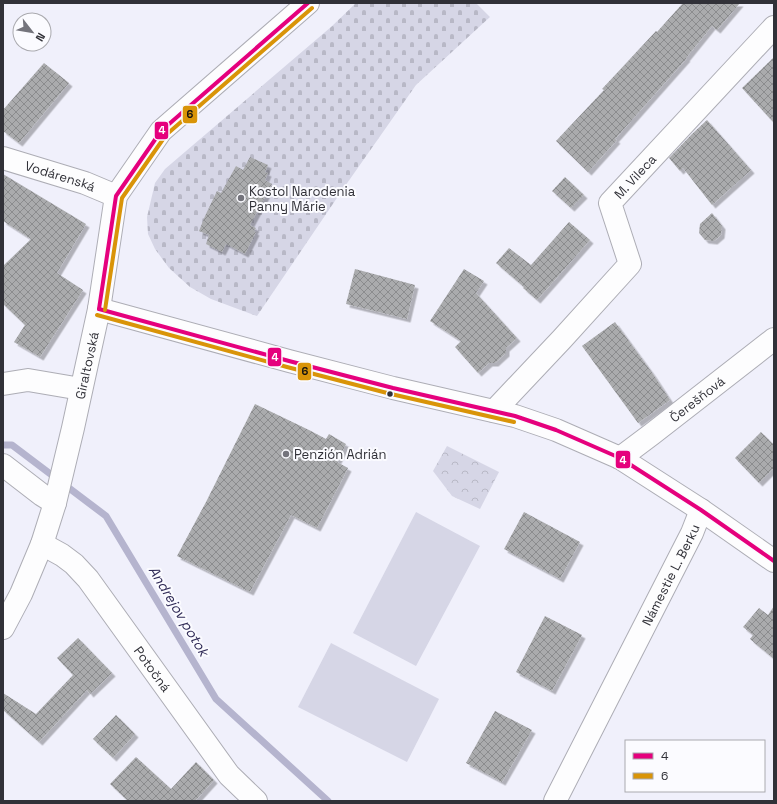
<svg xmlns="http://www.w3.org/2000/svg" width="777" height="804" viewBox="0 0 777 804" font-family="'Space Grotesk',sans-serif">
	<defs>
		<pattern id="cemetery-stones" width="16" height="16" patternUnits="userSpaceOnUse"><rect width="16" height="16" fill="#d6d6e6"/><path d="M2 7V4a2 2 0 0 1 4 0v3zM10 15v-3a2 2 0 0 1 4 0v3z" fill="#b8b8c6"/></pattern>
		<pattern id="park-crowns" width="20" height="18" patternUnits="userSpaceOnUse"><rect width="20" height="18" fill="#d6d6e6"/><path d="M2 6a3 3 0 1 1 6 0M12 15a3 3 0 1 1 6 0" fill="none" stroke="#b8b8c6"/></pattern>
		<pattern id="building-cross-hatch" width="8" height="8" patternUnits="userSpaceOnUse"><rect width="8" height="8" fill="#aaabad"/><path d="M0 0l8 8M0 8l8-8" fill="none" stroke="#8b8c8e"/></pattern>
		<filter id="shadow"><feDropShadow dx="3.5" dy="3.5" stdDeviation="0" flood-color="#0004"/></filter>
	</defs>
	<rect width="100%" height="100%" fill="#f0f0fb"/>
	<g fill="#d6d6e6">
		<path d="M416,512L480,546L416,666L353,633Z"/>
		<path d="M331,643L439,699L407,762L298,707Z"/>
	</g>
	<path fill="url(#cemetery-stones)" d="M356,3H476L490,17L416,85L343,189L257,316L211,299L190,287L169,268L155,249L148,234L147,217L155,183L165,169L331,27Z"/>
	<path fill="url(#park-crowns)" d="M447,446L499,472L480,509L452,496L433,471Z"/>
	<g fill="none" stroke-linecap="round" stroke-linejoin="round">
		<path stroke="#b5b4ce" stroke-width="7" d="M3,445H12L106,516L216,699L328,801"/>
	</g>
	<g fill="url(#building-cross-hatch)" filter="url(#shadow)">
		<path d="M683,3H740L717,30L712,26L686,58H687L615,139L617,140L588,172L556,141L604,90L602,89L656,31L657,32Z"/>
		<path d="M774,57V123L742,88Z"/>
		<path d="M44,63L69,83L19,143L3,131V110Z"/>
		<path d="M707,120L751,170L712,205L683,168L680,171L669,158L692,134Z"/>
		<path d="M250,157L268,165L265,172L268,173L265,180L272,184L250,225L256,228L254,231L256,232L245,254L226,244L222,252L206,244L209,235L199,231L205,216L217,191L221,193L236,166L243,170Z"/>
		<path d="M3,174L86,224L57,273L83,290L40,357L14,342L25,325L3,304V266L31,239L3,221Z"/>
		<path d="M565,177L584,195L571,208L552,191Z"/>
		<path d="M712,213L722,226L721,235L714,241L705,240L699,233L700,224Z"/>
		<path d="M569,222L590,240L537,300L523,288L524,287L496,263L509,248L531,265Z"/>
		<path d="M355,269L415,285L407,319L346,304Z"/>
		<path d="M464,269L484,281L476,293L517,338L506,348V353L495,363H489L478,373L455,347L461,341L430,321Z"/>
		<path d="M615,322L653,374L670,400L638,423L582,346Z"/>
		<path d="M255,404L309,430L326,439L329,434L346,444L337,462L348,468L317,528L291,515L250,592L177,556L206,502Z"/>
		<path d="M761,432L774,445V468L759,483L735,458Z"/>
		<path d="M524,512L580,542L560,579L504,549Z"/>
		<path d="M774,606V659L750,639L753,635L743,627L759,608L768,615Z"/>
		<path d="M545,616L582,635L552,691L516,672Z"/>
		<path d="M78,638L112,673L90,694L87,690L39,742L3,710V693L36,714L73,675L57,658Z"/>
		<path d="M495,711L532,730L502,782L466,763Z"/>
		<path d="M116,715L135,734L113,758L93,739Z"/>
		<path d="M136,757L171,789L196,762L214,780L195,801H128L110,784Z"/>
	</g>
	<g fill="none" stroke-linecap="round" stroke-linejoin="round">
		<defs>
			<g id="minor">
				<path id="s1" d="M3,158L85,183L116,196"/>
				<path d="M99,309L289,361L393,388L515,416L556,430L620,458L701,510L774,561"/>
				<path d="M3,384L28,380L81,389"/>
				<path id="s2" d="M494,411L562,339L630,264L610,203L774,27"/>
				<path id="s3" d="M620,458L652,434L774,339"/>
				<path d="M3,465L42,495L55,503"/>
				<path id="s4" d="M42,544L62,555L74,564L88,579L229,775L256,801"/>
				<path id="s5" d="M3,628L21,594L42,544L55,503L73,428L99,309L116,196L161,131L308,3"/>
				<path id="s6" d="M555,801L692,533L701,510"/>
			</g>
		</defs>
		<use href="#minor" stroke="#adadb5" stroke-width="24"/>
		<use href="#minor" stroke="#fdfdfe" stroke-width="22"/>
		<defs>
			<g id="bus-1">
				<path d="M99,309L289,361L393,388L515,416L556,430L620,458L701,510L774,561"/>
				<path d="M99,309L116,196L161,131L308,3"/>
			</g>
			<g id="bus-2">
				<path d="M105,310L122,198L166,135L312,8"/>
				<path d="M97,315L287,367L391,394L514,422"/>
			</g>
		</defs>
		<use href="#bus-1" stroke="#fbfbff" stroke-width="7"/>
		<use href="#bus-2" stroke="#fbfbff" stroke-width="7"/>
		<use href="#bus-1" stroke="#e5007d" stroke-width="4"/>
		<use href="#bus-2" stroke="#d99408" stroke-width="4"/>
	</g>
	<g fill="#74747c" stroke="#fbfbff" stroke-width="1.5">
		<circle cx="241" cy="198" r="4"/>
		<circle cx="286" cy="454" r="4"/>
	</g>
	<circle fill="#313138" stroke="#fbfbff" stroke-width="1.5" cx="390" cy="394" r="3.5"/>
	<g text-anchor="middle" dominant-baseline="central" stroke-width="4" stroke-linejoin="round" paint-order="stroke">
		<g font-size="13" fill="#313138" stroke="#fbfbff">
			<text stroke="none"><textPath href="#s1" startOffset="60">Vodárenská</textPath></text>
			<text stroke="none"><textPath href="#s2" startOffset="301">M. Vileca</textPath></text>
			<text stroke="none"><textPath href="#s5" startOffset="277">Giraltovská</textPath></text>
			<text stroke="none"><textPath href="#s3" startOffset="97">Čerešňová</textPath></text>
			<text stroke="none"><textPath href="#s6" startOffset="254">Námestie L. Berku</textPath></text>
			<text stroke="none"><textPath href="#s4" startOffset="169">Potočná</textPath></text>
		</g>
		<g font-size="13" fill="#313138" stroke="#fbfbff" text-anchor="start">
			<text x="249" y="191">Kostol Narodenia<tspan x="249" dy="15">Panny Márie</tspan></text>
			<text x="294" y="454">Penzión Adrián</text>
		</g>
		<g font-size="14" font-style="italic" fill="#302b57" stroke="#fbfbff">
			<text transform="translate(179 611) rotate(59)">Andrejov potok</text>
		</g>
	</g>
	<g stroke="#fbfbff" stroke-width="1.5">
		<rect x="182" y="105" width="16" height="19" rx="4" fill="#d99408"/>
		<rect x="154" y="121" width="15" height="19" rx="4" fill="#e5007d"/>
		<rect x="267" y="347" width="15" height="20" rx="4" fill="#e5007d"/>
		<rect x="297" y="362" width="15" height="19" rx="4" fill="#d99408"/>
		<rect x="615" y="450" width="16" height="19" rx="4" fill="#e5007d"/>
	</g>
	<g font-size="11" text-anchor="middle" font-weight="bold" fill="#fff">
		<text x="162" y="134">4</text>
		<text x="275" y="361">4</text>
		<text x="623" y="464">4</text>
	</g>
	<g font-size="11" text-anchor="middle" font-weight="bold" fill="#111">
		<text x="190" y="118">6</text>
		<text x="305" y="375">6</text>
	</g>
	<rect width="777" height="804" fill="none" stroke="#313138" stroke-width="8"/>
	<rect x="625" y="740" width="140" height="52" fill="#fbfbff" stroke="#aaaaaf"/>
	<rect x="633" y="753" width="20" height="6" fill="#e5007d" stroke="#aaaaaf"/>
	<text x="661" y="760" font-size="12" fill="#313138">4</text>
	<rect x="633" y="773" width="20" height="6" fill="#d99408" stroke="#aaaaaf"/>
	<text x="661" y="780" font-size="12" fill="#313138">6</text>
	<g transform="translate(32 32) rotate(121)"><circle r="19" fill="#fbfbff" stroke="#aaaaaf"/>
	<path d="M0-3L7 15L0 10L-7 15Z" fill="#74747c"/>
	<text y="-6" font-size="11" font-weight="bold" text-anchor="middle" fill="#313138">N</text>
	</g>
</svg>
